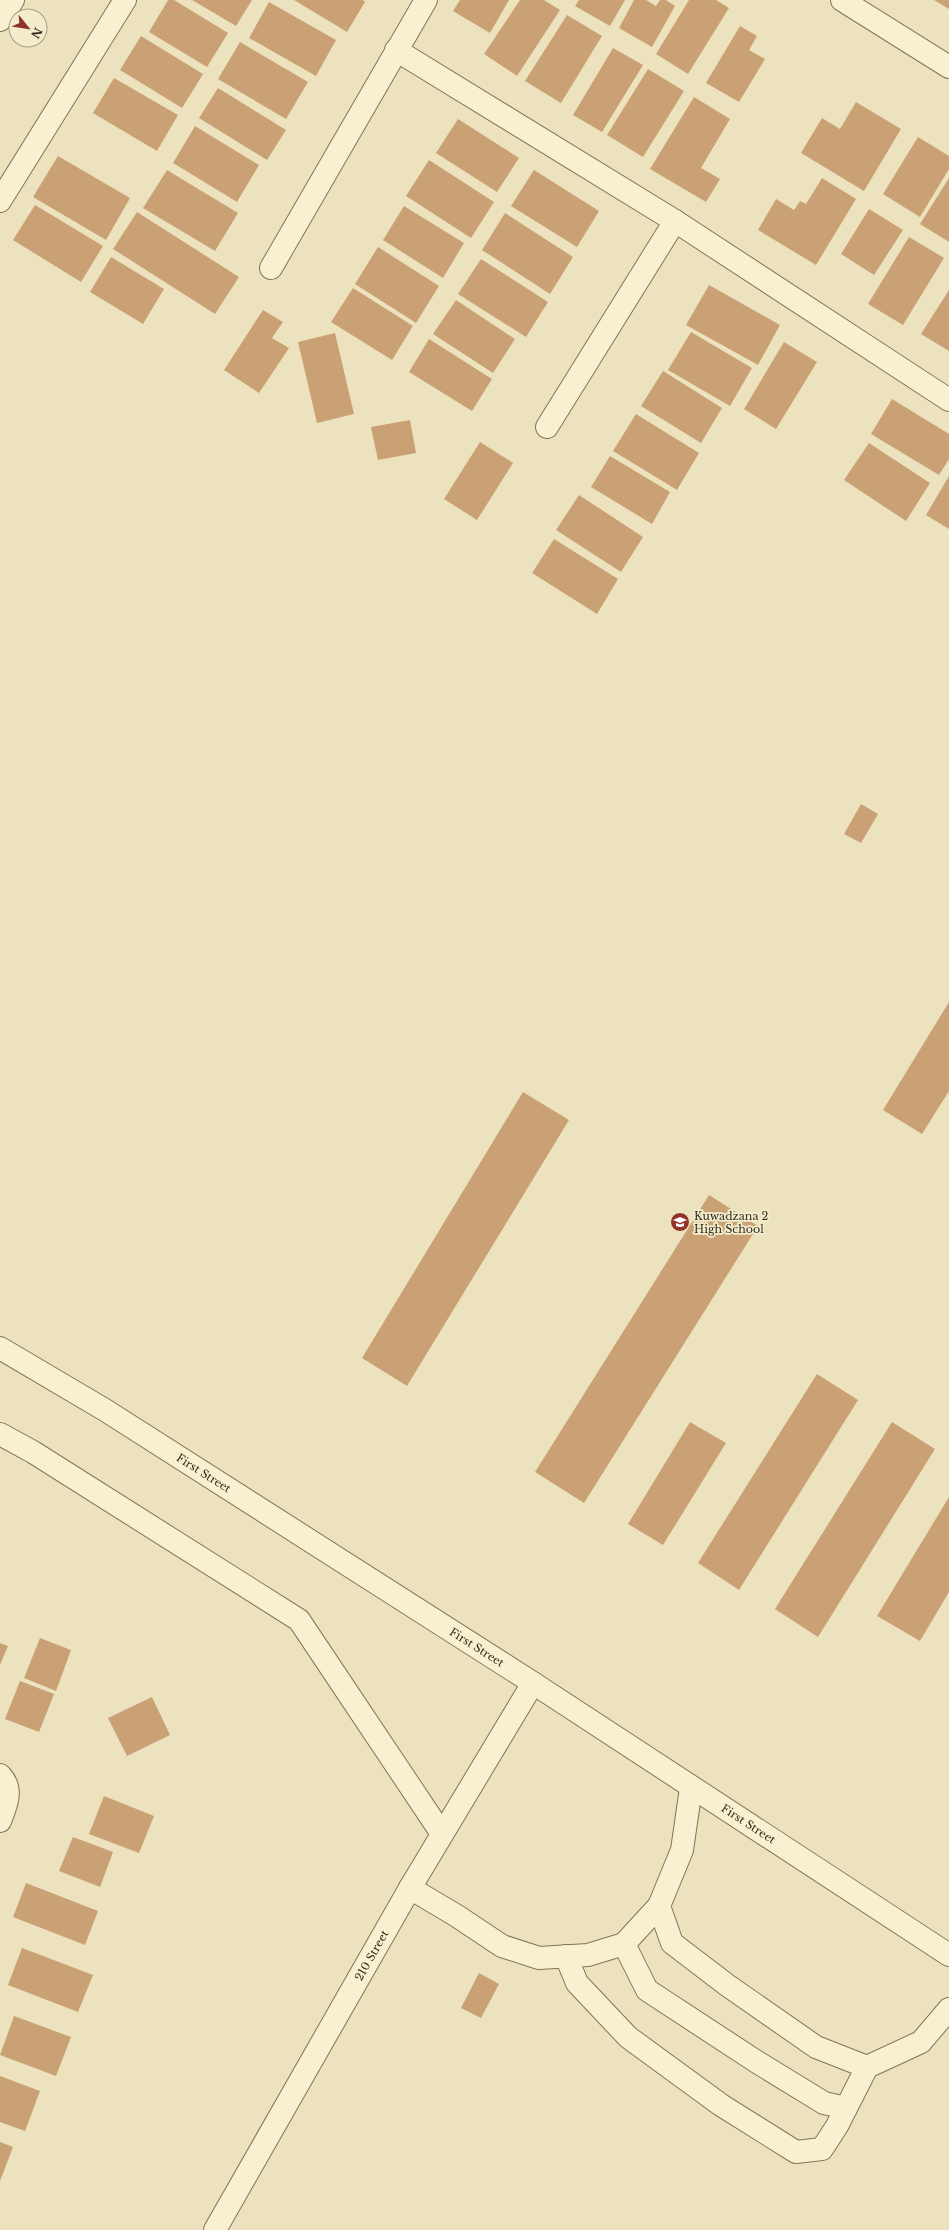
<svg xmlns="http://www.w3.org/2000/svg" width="949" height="2230" viewBox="0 0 949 2230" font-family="'Libre Baskerville',serif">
	<rect width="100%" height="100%" fill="#ece3be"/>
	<g fill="#caa174">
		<path d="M168,0H174L228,33L207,67L149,32Z"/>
		<path d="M192,0H252L236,26Z"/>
		<path d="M294,0H363L365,2L347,32Z"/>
		<path d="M460,0H509L490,33L453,11Z"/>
		<path d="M520,0H544L560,10L517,76L484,54Z"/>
		<path d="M579,0H625L610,26L575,6Z"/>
		<path d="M634,0H646L656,6L660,0H666L675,6L652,47L619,28Z"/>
		<path d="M689,0H716L729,8L688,74L656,54Z"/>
		<path d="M934,0H949V9Z"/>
		<path d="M269,2L336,40L316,76L249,38Z"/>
		<path d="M567,15L602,36L561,103L525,81Z"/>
		<path d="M740,26L757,36L749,50L765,59L739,102L706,83Z"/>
		<path d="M141,36L203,74L182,108L120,70Z"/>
		<path d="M240,42L308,82L286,119L218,79Z"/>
		<path d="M613,48L643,65L602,132L573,115Z"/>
		<path d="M648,69L684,91L643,157L607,135Z"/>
		<path d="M114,78L178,115L157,151L93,113Z"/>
		<path d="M218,88L286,130L267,160L199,118Z"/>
		<path d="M694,97L730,119L701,168L720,179L706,202L650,169Z"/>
		<path d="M856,102L901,129L864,191L801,153L822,118L840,129Z"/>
		<path d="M458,119L519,158L497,192L436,153Z"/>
		<path d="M195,126L259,165L237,202L173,163Z"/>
		<path d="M918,137L949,156V169L920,217L883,194Z"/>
		<path d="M58,156L130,198L106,240L33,197Z"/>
		<path d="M429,160L494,202L471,238L406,196Z"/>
		<path d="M167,170L238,213L215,251L143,208Z"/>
		<path d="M534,170L599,211L577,247L511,206Z"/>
		<path d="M822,178L856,199L816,265L758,230L776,199L794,210L800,201L806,204Z"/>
		<path d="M949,178V242L920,224Z"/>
		<path d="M35,205L103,246L81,282L13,240Z"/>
		<path d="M404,206L464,243L443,278L383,240Z"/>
		<path d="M869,209L903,230L874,275L841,254Z"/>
		<path d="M137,212L239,277L215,314L113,249Z"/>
		<path d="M505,213L573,257L550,294L482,250Z"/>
		<path d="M909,237L944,258L903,325L868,304Z"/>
		<path d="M378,247L439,286L416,323L355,284Z"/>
		<path d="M111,257L164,289L143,324L90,292Z"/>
		<path d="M481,259L548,302L526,337L458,294Z"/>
		<path d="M709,285L780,325L758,365L686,325Z"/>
		<path d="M353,288L413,326L392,360L331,322Z"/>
		<path d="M949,290V351L921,334Z"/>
		<path d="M456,300L515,339L493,373L433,334Z"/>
		<path d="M263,310L283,322L272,338L289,348L259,393L224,370Z"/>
		<path d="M691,332L752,368L730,406L668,370Z"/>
		<path d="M335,333L354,414L317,423L298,342Z"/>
		<path d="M429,339L492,379L472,411L409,372Z"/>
		<path d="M784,342L817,362L776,429L744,409Z"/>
		<path d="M663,371L722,408L701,443L641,406Z"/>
		<path d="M892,399L949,434V459L939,475L871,434Z"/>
		<path d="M636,414L699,453L677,490L613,451Z"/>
		<path d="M410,420L416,453L378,460L371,427Z"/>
		<path d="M480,442L513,463L477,520L444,499Z"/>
		<path d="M869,443L930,483L906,521L844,480Z"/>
		<path d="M610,456L670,492L652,524L591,487Z"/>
		<path d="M949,476V529L926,515Z"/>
		<path d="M579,495L643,537L621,572L556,530Z"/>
		<path d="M554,539L618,579L597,614L532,573Z"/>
		<path d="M861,804L878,814L861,843L844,834Z"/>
		<path d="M949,1002V1091L922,1134L883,1110Z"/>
		<path d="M523,1092L569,1120L407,1386L362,1358Z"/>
		<path d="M709,1195L758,1226L584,1503L535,1472Z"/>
		<path d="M817,1374L858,1400L739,1590L698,1563Z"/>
		<path d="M690,1422L726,1443L663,1545L628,1524Z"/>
		<path d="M892,1422L935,1449L818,1637L775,1609Z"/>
		<path d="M949,1497V1592L920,1641L877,1616Z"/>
		<path d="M40,1638L71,1650L56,1691L24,1678Z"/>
		<path d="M0,1643L8,1646L0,1665Z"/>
		<path d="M20,1681L54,1694L39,1732L5,1719Z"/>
		<path d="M152,1697L170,1735L127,1756L108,1718Z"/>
		<path d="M104,1796L154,1816L139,1853L89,1834Z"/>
		<path d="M73,1837L113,1852L100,1887L59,1871Z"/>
		<path d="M26,1883L98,1911L85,1945L13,1917Z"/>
		<path d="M22,1948L93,1975L78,2012L8,1985Z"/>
		<path d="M479,1973L499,1984L481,2018L461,2008Z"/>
		<path d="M14,2016L71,2037L56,2076L0,2055Z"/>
		<path d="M0,2076L40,2091L25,2131L0,2122Z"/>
		<path d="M0,2142L13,2147L0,2181Z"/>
	</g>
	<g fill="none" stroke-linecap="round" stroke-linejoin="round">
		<defs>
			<g id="minor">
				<path d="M842,0L949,67"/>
				<path d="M0,20L13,0"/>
				<path d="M396,50L675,221L949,400"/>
				<path d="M0,201L125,0"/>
				<path d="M271,268L426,0"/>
				<path d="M547,427L675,221"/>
				<path id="s1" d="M0,1348L105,1410L533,1683L949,1955"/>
				<path d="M0,1434L33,1452L299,1620L442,1834"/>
				<path d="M0,1775C14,1789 6,1806 0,1821"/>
				<path d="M691,1788L682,1850L659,1906L672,1943L727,1985L816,2047L867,2067L921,2042L949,2009"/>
				<path d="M410,1888L457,1916L502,1946L539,1958L588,1955L624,1944L659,1906"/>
				<path d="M624,1944L647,1990L757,2062L824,2103L846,2108"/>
				<path d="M566,1956L577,1983L628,2037L721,2105L796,2152L822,2149L837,2126L867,2067"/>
				<path id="s2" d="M215,2230L410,1888L533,1683"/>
			</g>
		</defs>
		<use href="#minor" stroke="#847457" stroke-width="24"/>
		<use href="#minor" stroke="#f8f0d0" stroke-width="22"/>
	</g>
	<defs>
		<symbol id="school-disc" viewBox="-11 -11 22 22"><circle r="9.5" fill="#913329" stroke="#f4edcd"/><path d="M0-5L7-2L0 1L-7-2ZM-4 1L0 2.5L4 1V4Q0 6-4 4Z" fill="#fff"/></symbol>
	</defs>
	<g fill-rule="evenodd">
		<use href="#school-disc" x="669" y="1211" width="22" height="22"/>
	</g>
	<g text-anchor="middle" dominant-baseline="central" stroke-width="3.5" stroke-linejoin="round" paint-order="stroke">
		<g font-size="11" fill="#332a1c" stroke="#f4edcd" text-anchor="start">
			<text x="694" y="1216">Kuwadzana 2<tspan x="694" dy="13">High School</tspan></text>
		</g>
		<g font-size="11" fill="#332a1c" stroke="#f4edcd">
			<text stroke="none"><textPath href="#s1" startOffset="239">First Street</textPath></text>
			<text stroke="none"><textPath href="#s1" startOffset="563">First Street</textPath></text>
			<text stroke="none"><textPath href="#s1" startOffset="887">First Street</textPath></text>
			<text stroke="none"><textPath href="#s2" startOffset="316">210 Street</textPath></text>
		</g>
	</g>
	<g transform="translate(28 28) rotate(120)"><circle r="19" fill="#f4edcd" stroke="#a79f86"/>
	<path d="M0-3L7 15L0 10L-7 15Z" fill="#913329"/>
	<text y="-6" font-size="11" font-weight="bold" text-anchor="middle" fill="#332a1c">N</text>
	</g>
</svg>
